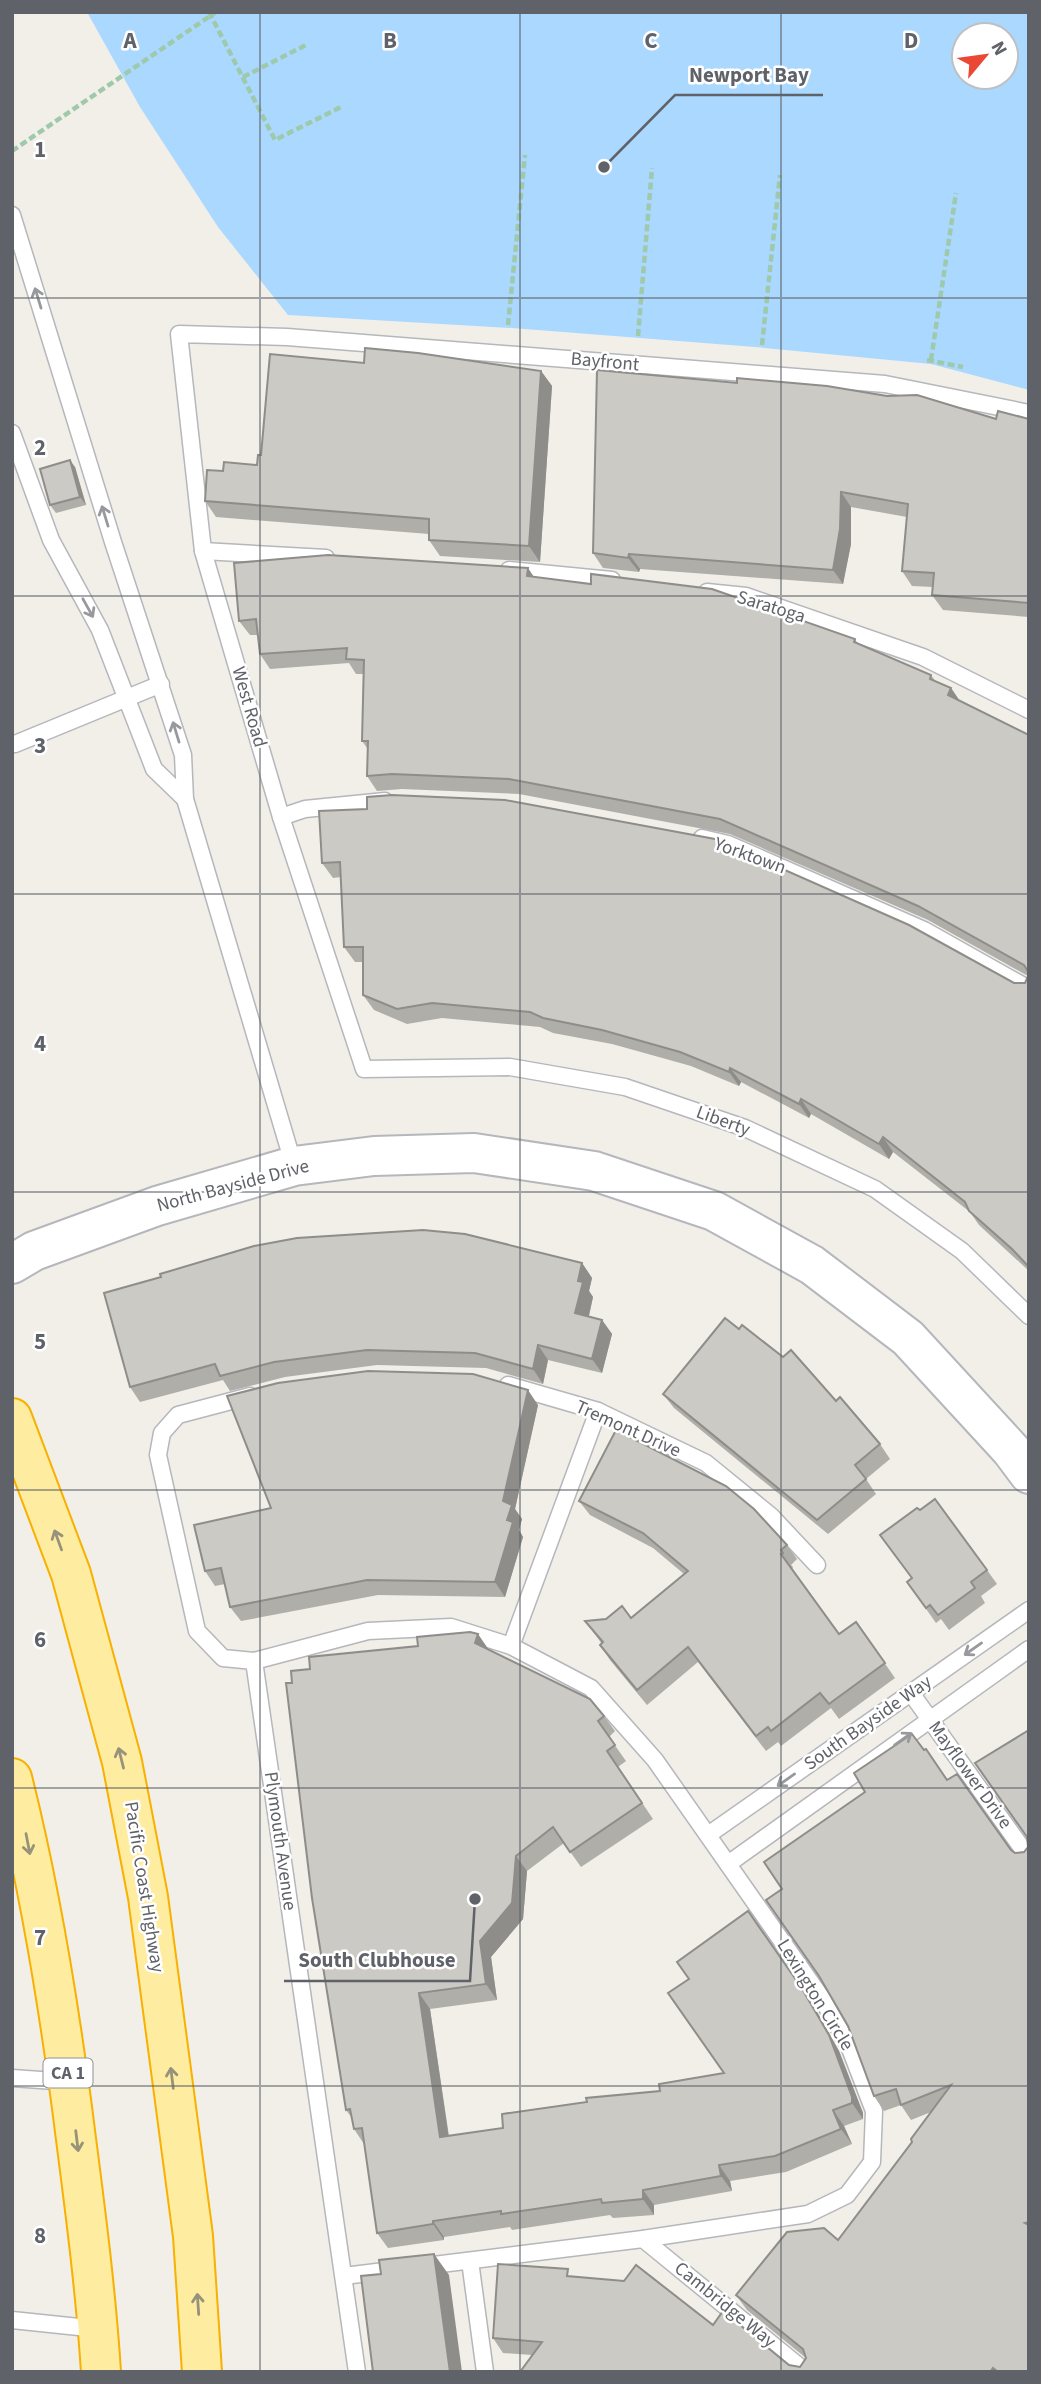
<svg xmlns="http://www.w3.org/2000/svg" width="1041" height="2384" viewBox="0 0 1041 2384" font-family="'Source Sans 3',sans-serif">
	<rect width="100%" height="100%" fill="#f1efe8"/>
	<path fill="#aad8ff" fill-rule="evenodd" d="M87,12H1029V390L931,364L755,347L512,328L288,315L218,227L140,107ZM964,35H1006V77H964Z"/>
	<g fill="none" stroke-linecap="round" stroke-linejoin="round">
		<defs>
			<g id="service">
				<path d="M12,215L113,542L183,755L185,799L294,1166"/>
				<path d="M1029,413L885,384L287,337L179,334L203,551L281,817L364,1069L510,1067L625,1087L745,1128L875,1189L962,1251L1029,1316"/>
				<path d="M12,433L51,540L100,630L154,769L185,799"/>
				<path d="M203,551L326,558"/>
				<path d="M509,570L612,580"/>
				<path d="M707,592L746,596L923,657L1029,710"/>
				<path d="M15,744L161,684"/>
				<path d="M281,817L305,809L385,801"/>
				<path d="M702,838L728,844L924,930L1029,989"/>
				<path d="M508,1385L598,1411L706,1463L771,1516L817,1565"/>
				<path d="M250,1396L178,1415L162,1433L158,1455L197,1631L223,1658L254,1661L357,2372"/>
				<path d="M511,1646L598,1411"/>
				<path d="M254,1661L368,1631L451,1627L511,1646L591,1688L655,1760L821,1997L849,2046L874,2111L872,2162L847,2195L808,2214L643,2239L344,2276"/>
				<path d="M911,1693L1029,1858"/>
				<path d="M708,1835L1029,1610"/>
				<path d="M728,1864L1029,1649"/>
				<path d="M12,2078L69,2082"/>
				<path d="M643,2239L806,2372"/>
				<path d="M470,2261L485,2372"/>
				<path d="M12,2320L98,2329"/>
			</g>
			<path id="tertiary" d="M12,1264L34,1251L157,1206L294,1166L374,1156L474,1153L594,1171L714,1211L812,1265L908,1338L1011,1450L1029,1474"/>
			<g id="trunk">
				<path d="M12,1418L71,1574L122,1762L148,1897L193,2236L202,2372"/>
				<path d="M12,1778C42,1897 61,2018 76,2139C86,2216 96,2294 101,2372"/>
			</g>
		</defs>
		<use href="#service" stroke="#b5b7bc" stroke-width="19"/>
		<use href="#tertiary" stroke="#b5b7bc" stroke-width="42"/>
		<use href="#trunk" stroke="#f8b001" stroke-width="42"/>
		<g stroke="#9ec9ab" stroke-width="4.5" stroke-dasharray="7 3.5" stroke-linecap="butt">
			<path d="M209,12L275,140L341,107"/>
			<path d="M243,77L308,44"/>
			<path d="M12,151L216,12"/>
			<path d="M508,325L525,155"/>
			<path d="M638,336L652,168"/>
			<path d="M762,345L780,175"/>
			<path d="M927,360L963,367"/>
			<path d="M931,360L956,193"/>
		</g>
		<use href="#service" stroke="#fff" stroke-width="16"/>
		<use href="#tertiary" stroke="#fff" stroke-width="38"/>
		<use href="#trunk" stroke="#feeca0" stroke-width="38"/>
	</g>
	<g fill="#afaea9">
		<path d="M364,363L541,371L552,386L540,562L440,556L429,540V534L216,517L205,501L223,471L257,465L261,455Z"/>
		<path d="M996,419H1029V617L943,610L932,595L933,587L912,586L902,571L907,517L851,507V544L843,584L640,569L639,572L603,568L593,553Z"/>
		<path d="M75,467L86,505L56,513L50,505Z"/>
		<path d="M534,577L855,639L858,644L931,675L936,682L951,688L960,701L1029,735V1271L979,1225L970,1212L893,1152L889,1159L811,1114L809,1118L741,1082L739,1086L691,1066L612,1044L553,1033L540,1027L442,1018L407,1024L374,1010L363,995V962H355L344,947L341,877L333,878L322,863L319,811L1014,983H1025L1028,976L928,920L730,834L519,794L402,789L377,791L367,776V748L362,741L363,674H356L349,663L270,669L260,654L258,635H250L239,621Z"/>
		<path d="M582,1263L592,1278L589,1291L593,1297L589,1316L602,1320L612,1334L602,1373L548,1360L543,1384L486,1368L377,1365L285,1377L230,1391L223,1380L140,1402L130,1387Z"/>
		<path d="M739,1329L836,1401L880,1444L890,1459L866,1479L876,1494L828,1534L674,1408L663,1394Z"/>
		<path d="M538,1405L515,1509L522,1519L519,1530L523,1537L505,1597L378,1595L241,1621L230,1607L225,1584L215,1586L205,1571L271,1508Z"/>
		<path d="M579,1501L787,1545L797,1559L791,1565L793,1567L792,1569L839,1634L856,1622L895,1678L839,1719L831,1708L781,1746L778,1742L766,1751L698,1662L647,1705L610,1660L600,1645L602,1644L585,1621L631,1618L684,1574L653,1548L590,1515Z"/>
		<path d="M880,1535L987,1570L997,1584L981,1596L985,1603L949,1630L941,1619L936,1623L917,1596L912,1578Z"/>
		<path d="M489,1650L604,1716L615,1731L609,1737L626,1761L618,1767L653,1819L581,1867L564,1843L527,1871L523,1919L491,1957L497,2000L430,2009L449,2136L503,2128L660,2091L724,2073L812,2003L839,2051L863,2113V2119L844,2126L852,2144L786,2172L730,2181L732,2191L654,2205V2215L613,2218L610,2215L512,2230L510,2227L444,2237V2240L388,2248L377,2233L364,2144L354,2129L352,2118L346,2110Z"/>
		<path d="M1029,1730V2372H520L532,2355L503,2353L493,2338L573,2276L713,2325L789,2365L800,2367L806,2358L747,2310L736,2295L838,2240L912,2142L931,2112L911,2120L901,2105L884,2111L874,2096L848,2026L782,1889L924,1750L948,1780L1011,1850L1015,1853L1024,1852L1028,1847Z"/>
	</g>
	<g fill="#8f8d8a">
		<path d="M541,371L552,386L540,562L529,546Z"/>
		<path d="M70,460L75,467L86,505L80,497Z"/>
		<path d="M841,492L851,507V544L843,584L833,570Z"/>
		<path d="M629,554L640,569L639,572L628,558Z"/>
		<path d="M528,568L538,583L527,576Z"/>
		<path d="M951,688L961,703L948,695Z"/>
		<path d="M730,1068L741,1082L739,1086L729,1072Z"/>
		<path d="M801,1099L811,1114L809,1118L799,1104Z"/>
		<path d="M883,1137L893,1152L889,1159L879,1144Z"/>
		<path d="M582,1263L592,1278L589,1291L593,1297L586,1328L575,1313L578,1281Z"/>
		<path d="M602,1320L612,1334L602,1373L592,1359Z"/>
		<path d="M538,1345L548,1360L543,1384L533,1369Z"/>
		<path d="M528,1390L538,1405L515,1509L522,1519L519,1530L523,1537L505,1597L495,1582L503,1501Z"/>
		<path d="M478,1634L489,1650L475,1643Z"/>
		<path d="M516,1856L527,1871L523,1919L491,1957L497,2000L486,1984L480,1941Z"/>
		<path d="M801,1987L812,2003L839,2051L863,2113V2119L852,2103Z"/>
		<path d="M419,1993L430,2009L451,2153L440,2137Z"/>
		<path d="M833,2110L844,2126L852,2144L841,2129Z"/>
		<path d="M719,2165L730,2181L732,2191L721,2176Z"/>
		<path d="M643,2190L654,2205V2215L643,2199Z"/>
		<path d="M433,2221L444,2237V2240L433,2224Z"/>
		<path d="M434,2254L449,2275L462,2372H450Z"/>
	</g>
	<g fill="#cccac5" stroke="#8f8d8a" stroke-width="2">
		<path d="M365,348L418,353L541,371L529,546L429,540V519L205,501L207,470L223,471L224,462L257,465L258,455H261L270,354L364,363Z"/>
		<path d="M597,370L737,383V378L827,386L887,396L917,395L996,419L998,411L1029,419V603L932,595L934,573L902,571L908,504L841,492L840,529L833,570L629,554L628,558L593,553Z"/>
		<path d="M70,460L80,497L50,505L40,469Z"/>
		<path d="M328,555L528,568L527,576L591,584V574L712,589L855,639L854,642L931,675L930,679L951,688L948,695L1029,735V973L1024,965L918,906L720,819L509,779L392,774L367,776L368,741H362L364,660L346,659L347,648L260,654L256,619L239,621L234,563Z"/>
		<path d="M392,795L505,800L715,839L909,925L1014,983H1025L1029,974V1267L1012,1249L969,1211L965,1202L883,1137L879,1144L801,1099L799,1104L730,1068L729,1072L680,1052L602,1030L543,1018L530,1012L432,1003L397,1009L363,995V947H344L340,862L322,863L319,811L367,809V797Z"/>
		<path d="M423,1230L465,1234L582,1263L578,1281L583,1282L575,1313L602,1320L592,1359L538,1345L533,1369L475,1353L367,1350L274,1362L220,1376L215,1364L130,1387L104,1293L161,1277L160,1274L254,1246L297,1238Z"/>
		<path d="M725,1318L739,1329L742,1325L783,1357L791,1350L836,1401L840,1397L880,1444L855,1465L866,1479L817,1520L663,1394Z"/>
		<path d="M368,1371L473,1374L528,1390L503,1501L512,1505L507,1520L513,1522L495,1582L367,1580L230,1607L221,1568L205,1571L194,1525L271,1508L227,1396L278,1383Z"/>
		<path d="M616,1430L726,1486L754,1509L787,1545L781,1550L783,1553L781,1554L839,1634L856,1622L885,1663L829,1704L820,1693L771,1731L768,1727L756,1736L688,1647L637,1690L600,1645L603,1642L585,1621L606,1619L622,1606L631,1618L688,1571L643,1533L579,1501Z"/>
		<path d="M935,1499L987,1570L971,1582L975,1588L938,1615L930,1605L926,1608L907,1582L912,1578L880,1535L917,1508L920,1510Z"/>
		<path d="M470,1632L478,1634L475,1643L590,1699L604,1716L598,1721L615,1745L607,1751L642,1803L570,1852L553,1827L516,1856L512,1903L480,1941L486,1984L419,1993L440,2137L503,2128L502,2114L587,2102L586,2098L660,2091L659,2084L724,2073L668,1993L689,1979L677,1962L748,1911L801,1987L829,2035L852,2097V2103L833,2110L841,2129L775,2156L719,2165L721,2176L643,2190V2199L602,2203L601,2199L501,2214V2211L433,2221V2224L377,2233L362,2128L354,2129L350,2109L346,2110L312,1898L286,1683H292L291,1671L310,1669L309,1657L418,1646L417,1637Z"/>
		<path d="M1029,1730V2222L1025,2223L1029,2225V2372H998L993,2368L990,2372H520L542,2342L493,2338L498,2264L568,2269L567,2276L624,2281L636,2265L713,2325L723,2311L789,2365L800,2367L806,2358L803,2349L736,2295L787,2232L824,2228L838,2240L912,2142L911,2139L951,2085L901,2105L896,2089L874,2096L848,2026L819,1976L766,1900L782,1889L764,1862L865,1792L854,1773L912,1734L924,1750L926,1749L947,1780L957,1774L1011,1850L1015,1853L1024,1852L1028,1847L1027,1837L975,1763Z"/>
		<path d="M434,2254L450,2372H373L361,2276L381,2274L379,2260Z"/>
	</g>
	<defs><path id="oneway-shaft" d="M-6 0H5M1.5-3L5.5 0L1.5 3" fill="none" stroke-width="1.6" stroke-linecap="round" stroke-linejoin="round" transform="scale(1.75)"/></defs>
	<g stroke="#97999d">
		<use href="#oneway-shaft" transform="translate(38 298) rotate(-107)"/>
		<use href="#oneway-shaft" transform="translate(105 516) rotate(-107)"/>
		<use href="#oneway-shaft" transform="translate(88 608) rotate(61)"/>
		<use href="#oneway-shaft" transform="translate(176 732) rotate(-107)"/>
		<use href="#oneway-shaft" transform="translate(973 1649) rotate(145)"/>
		<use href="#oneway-shaft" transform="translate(903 1739) rotate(-36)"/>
		<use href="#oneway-shaft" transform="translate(786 1780) rotate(145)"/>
	</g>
	<g stroke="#97927c">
		<use href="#oneway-shaft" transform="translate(58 1540) rotate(-110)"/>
		<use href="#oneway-shaft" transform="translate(121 1758) rotate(-104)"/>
		<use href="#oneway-shaft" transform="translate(28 1844) rotate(79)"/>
		<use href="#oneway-shaft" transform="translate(172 2078) rotate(-97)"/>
		<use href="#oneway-shaft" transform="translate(77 2141) rotate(83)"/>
		<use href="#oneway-shaft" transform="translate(198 2304) rotate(-94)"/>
	</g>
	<path fill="none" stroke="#5f6268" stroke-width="2" stroke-opacity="0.55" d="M260,12V2372M520,12V2372M781,12V2372M12,298H1029M12,596H1029M12,894H1029M12,1192H1029M12,1490H1029M12,1788H1029M12,2086H1029"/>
	<g text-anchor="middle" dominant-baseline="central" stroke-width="5" stroke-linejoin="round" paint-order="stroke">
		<rect fill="#fff" stroke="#8f9195" stroke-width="2" x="43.5" y="2058.5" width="49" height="29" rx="5"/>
		<g font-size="18" font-weight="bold" fill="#5f6268">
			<text x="68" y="2073">CA 1</text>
		</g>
		<g font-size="19" fill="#5f6268" stroke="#fff">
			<text transform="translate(605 362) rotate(5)">Bayfront</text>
			<text transform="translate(771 607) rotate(17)">Saratoga</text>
			<text transform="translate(249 707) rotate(74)">West Road</text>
			<text transform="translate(750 856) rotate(20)">Yorktown</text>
			<text transform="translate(723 1121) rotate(20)">Liberty</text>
			<text transform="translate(233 1186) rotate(-15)">North Bayside Drive</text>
			<text transform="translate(628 1429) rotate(24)">Tremont Drive</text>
			<text transform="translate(868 1723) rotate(-35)">South Bayside Way</text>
			<text transform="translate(970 1775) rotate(54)">Mayflower Drive</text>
			<text transform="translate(280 1841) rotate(82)">Plymouth Avenue</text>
			<text transform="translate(144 1887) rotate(81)">Pacific Coast Highway</text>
			<text transform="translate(815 1995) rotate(58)">Lexington Circle</text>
			<text transform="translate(725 2305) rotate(39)">Cambridge Way</text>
		</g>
	</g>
	<g font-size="23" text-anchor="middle" font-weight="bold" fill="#5f6268" stroke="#fff" stroke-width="5" stroke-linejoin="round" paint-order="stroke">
		<text x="130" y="48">A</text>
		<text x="390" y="48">B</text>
		<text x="651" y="48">C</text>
		<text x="911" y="48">D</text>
		<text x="40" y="157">1</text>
		<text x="40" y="455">2</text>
		<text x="40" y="753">3</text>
		<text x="40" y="1051">4</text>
		<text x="40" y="1349">5</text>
		<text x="40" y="1647">6</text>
		<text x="40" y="1945">7</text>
		<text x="40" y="2243">8</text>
	</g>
	<path fill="none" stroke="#5f6268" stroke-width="2.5" d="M604 167L675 95H823M475 1899L470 1981H284"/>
	<g fill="#5f6268" stroke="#fff" stroke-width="2.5">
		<circle cx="604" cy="167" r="7"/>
		<circle cx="475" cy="1899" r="7"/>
	</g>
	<g font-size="21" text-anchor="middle" font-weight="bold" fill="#5f6268" stroke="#fff" stroke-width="5" stroke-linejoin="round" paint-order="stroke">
		<text x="749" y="82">Newport Bay</text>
		<text x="377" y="1967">South Clubhouse</text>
	</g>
	<rect width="1041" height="2384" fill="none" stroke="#5f6268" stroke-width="28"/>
	<g transform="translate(985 56) rotate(61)"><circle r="33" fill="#ffffff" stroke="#bfc0c3" stroke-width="2"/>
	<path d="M0-5L12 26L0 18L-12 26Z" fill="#ea4735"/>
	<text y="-10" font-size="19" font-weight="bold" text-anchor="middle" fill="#5f6268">N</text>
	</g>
</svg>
